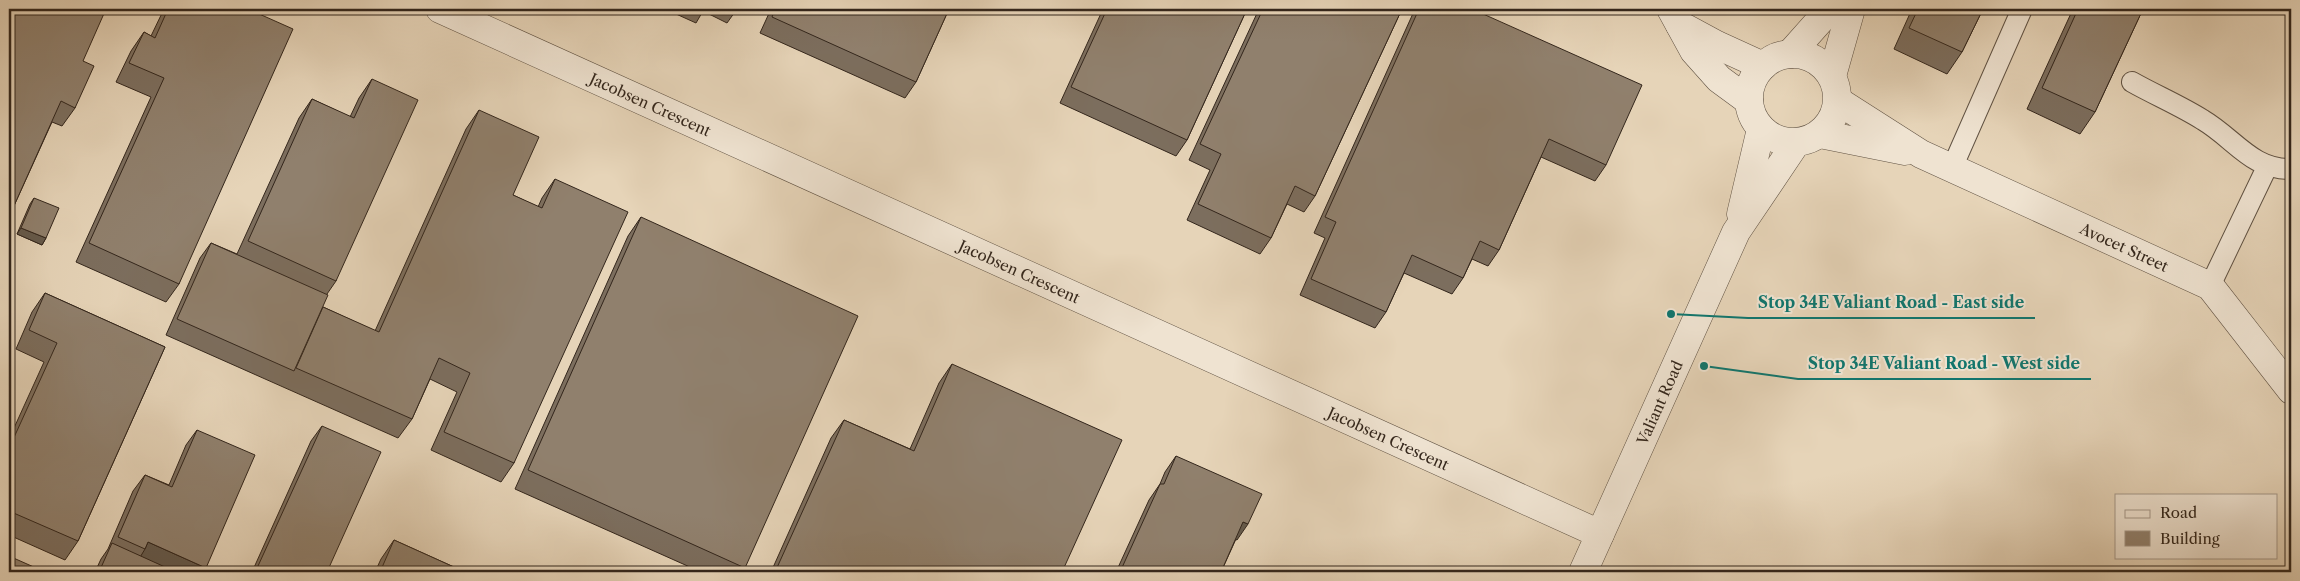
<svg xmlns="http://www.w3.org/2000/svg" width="2300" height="581" viewBox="0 0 2300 581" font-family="'Libre Caslon Text',serif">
	<rect width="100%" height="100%" fill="#e6d4b8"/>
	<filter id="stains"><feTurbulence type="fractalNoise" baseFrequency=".004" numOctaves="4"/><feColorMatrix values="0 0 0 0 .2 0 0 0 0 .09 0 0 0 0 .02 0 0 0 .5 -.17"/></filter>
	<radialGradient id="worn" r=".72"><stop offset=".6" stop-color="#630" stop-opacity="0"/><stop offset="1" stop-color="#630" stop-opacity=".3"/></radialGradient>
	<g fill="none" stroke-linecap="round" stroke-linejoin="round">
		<defs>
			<g id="service">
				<path d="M2132,82C2155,95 2181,106 2203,120C2235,139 2252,170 2291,169"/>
				<path d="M1952,168L2022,9"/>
				<path d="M2210,286L2267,167"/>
			</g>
			<g id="minor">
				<path id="s1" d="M440,9L1600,534"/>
				<path d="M1671,9L1694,51L1719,79L1749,101"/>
				<path d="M1680,25L1717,45L1763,66"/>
				<path d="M1790,54L1830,9"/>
				<circle cx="1793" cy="98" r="44"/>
				<path d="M1832,76L1851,9"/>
				<path id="s2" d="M1838,101L1921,154L2210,286L2291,390"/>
				<path d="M1820,134L1905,151"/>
				<path d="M1741,214L1761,129"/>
				<path id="s3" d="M1583,572L1736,232L1796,143"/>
			</g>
		</defs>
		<use href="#service" stroke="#605243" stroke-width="22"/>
		<use href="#minor" stroke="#605243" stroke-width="29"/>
		<use href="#service" stroke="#efe3d1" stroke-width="20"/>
		<use href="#minor" stroke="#efe3d1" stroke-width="28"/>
	</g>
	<g fill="#7c6e5e" stroke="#33261c">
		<path d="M9,9L83,61L75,108L62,126L52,122L13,208L9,214Z"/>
		<path d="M164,9H248L179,284L166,302L76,262L151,97L116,82L131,51L144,32L151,36Z"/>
		<path d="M665,9H737L727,23L703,11L696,23Z"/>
		<path d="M771,9H949L916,82L905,98L760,33Z"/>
		<path d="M1103,9H1247L1187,140L1176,156L1060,103Z"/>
		<path d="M1259,9H1402L1315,196L1304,212L1287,204L1271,238L1260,254L1187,220L1210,170L1189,160Z"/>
		<path d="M1415,9H1472L1606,165L1595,181L1541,157L1499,250L1488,266L1472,259L1463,278L1452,294L1404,273L1386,312L1375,328L1300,295L1325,238L1314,233Z"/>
		<path d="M1912,9H1983L1962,52L1947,74L1894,49Z"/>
		<path d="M2073,9H2143L2095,112L2080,134L2027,109Z"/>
		<path d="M372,79L336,281L327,294L320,311L323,307L375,331L466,129L479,110L513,195L538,207L542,198L555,179L514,463L501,482L431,450L457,392L430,379L412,419L398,438L166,335L200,258L211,243L237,254L299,118L312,99L350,117L359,98Z"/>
		<path d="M34,198L46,238L42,245L17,234L30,204Z"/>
		<path d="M641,217L745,568L742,572H701L515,489L628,236Z"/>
		<path d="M45,293L165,347L78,541L65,560L9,535V439L44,362L16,349L32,312Z"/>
		<path d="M952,364L1062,572H771L831,438L844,420L910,449L939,383Z"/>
		<path d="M322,426L327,572H252L311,441Z"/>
		<path d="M197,430L203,572H95L101,559L108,549L133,491L145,475L169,485L186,445Z"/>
		<path d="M1176,456L1237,540L1236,539L1221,572H1116L1149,500L1160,484L1165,472Z"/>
		<path d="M394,540L465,572H375L381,559Z"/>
	</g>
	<g fill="#655a4c" stroke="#33261c">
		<path d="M21,228L46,238L42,245L17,234Z"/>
		<path d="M1243,522L1248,524L1237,540L1232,538Z"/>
		<path d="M148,542L206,568L203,572H170L139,559L145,549Z"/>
	</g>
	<g fill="#90806d" stroke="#33261c">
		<path d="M9,9H106L83,61L94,66L75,108L61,101L13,208L9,206Z"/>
		<path d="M168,9H248L293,29L179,284L89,243L164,78L129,63L144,32L155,38Z"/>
		<path d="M775,9H949L916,82L772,17Z"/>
		<path d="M1107,9H1247L1187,140L1071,87Z"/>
		<path d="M1263,9H1402L1315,196L1295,186L1271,238L1198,204L1221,154L1200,144Z"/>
		<path d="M1419,9H1472L1642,85L1606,165L1549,139L1499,250L1480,241L1463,278L1412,255L1386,312L1311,279L1336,222L1325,217Z"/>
		<path d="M1918,9H1983L1962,52L1909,28Z"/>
		<path d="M2078,9H2143L2095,112L2042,88Z"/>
		<path d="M372,79L418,100L336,281L248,241L312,99L354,118Z"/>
		<path d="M479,110L539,137L513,195L542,208L555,179L628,212L514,463L444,432L470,373L439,358L412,419L296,368L323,307L379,332Z"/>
		<path d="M34,198L59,208L46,238L21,228Z"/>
		<path d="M641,217L858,316L745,568L528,470Z"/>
		<path d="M211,243L328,295L294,371L177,319Z"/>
		<path d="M45,293L165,347L78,541L9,511V443L11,444L57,343L29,330Z"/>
		<path d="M952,364L1122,440L1062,572H775L844,420L914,451Z"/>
		<path d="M322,426L381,452L327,572H272L258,566Z"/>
		<path d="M197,430L255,455L206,568L148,542L145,549L118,537L145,475L172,487Z"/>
		<path d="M1176,456L1262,494L1248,524L1243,522L1221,572H1120L1160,484H1164Z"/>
		<path d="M394,540L465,572H380Z"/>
		<path d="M112,543L176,572H99Z"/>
		<path d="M9,556L45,572H9Z"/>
	</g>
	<g text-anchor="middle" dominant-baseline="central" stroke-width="4" stroke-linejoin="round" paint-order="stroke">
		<g font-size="15" fill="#33261c" stroke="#efe3d1">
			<text stroke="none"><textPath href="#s1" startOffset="231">Jacobsen Crescent</textPath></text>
			<text stroke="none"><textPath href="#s2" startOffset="322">Avocet Street</textPath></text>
			<text stroke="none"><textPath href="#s1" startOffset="636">Jacobsen Crescent</textPath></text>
			<text stroke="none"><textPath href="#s3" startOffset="186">Valiant Road</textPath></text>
			<text stroke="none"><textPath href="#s1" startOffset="1041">Jacobsen Crescent</textPath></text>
		</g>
	</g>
	<path fill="none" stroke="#0f766e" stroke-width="2" d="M1671 314L1748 318H2035M1704 366L1798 379H2091"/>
	<g fill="#0f766e" stroke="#efe3d1" stroke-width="2">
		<circle cx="1671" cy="314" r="5"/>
		<circle cx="1704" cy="366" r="5"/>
	</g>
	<g font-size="16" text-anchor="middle" font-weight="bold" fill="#0f766e" stroke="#efe3d1" stroke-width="4" stroke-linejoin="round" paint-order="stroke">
		<text x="1891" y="308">Stop 34E Valiant Road - East side</text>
		<text x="1944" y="369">Stop 34E Valiant Road - West side</text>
	</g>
	<rect width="2300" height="581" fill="none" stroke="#e6d4b8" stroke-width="30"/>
	<rect x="10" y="10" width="2280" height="561" fill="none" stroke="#33261c" stroke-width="2.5"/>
	<rect x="15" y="15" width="2270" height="551" fill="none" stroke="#33261c"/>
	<rect x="2115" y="494" width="162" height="65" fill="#efe3d1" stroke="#a49789"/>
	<rect x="2125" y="510" width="25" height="8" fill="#efe3d1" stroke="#a49789"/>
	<text x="2160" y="518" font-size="15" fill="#33261c">Road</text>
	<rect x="2125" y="531" width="25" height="15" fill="#90806d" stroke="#a49789"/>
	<text x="2160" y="544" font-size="15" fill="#33261c">Building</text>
	<rect width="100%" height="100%" filter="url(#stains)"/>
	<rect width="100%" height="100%" fill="url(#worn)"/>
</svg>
